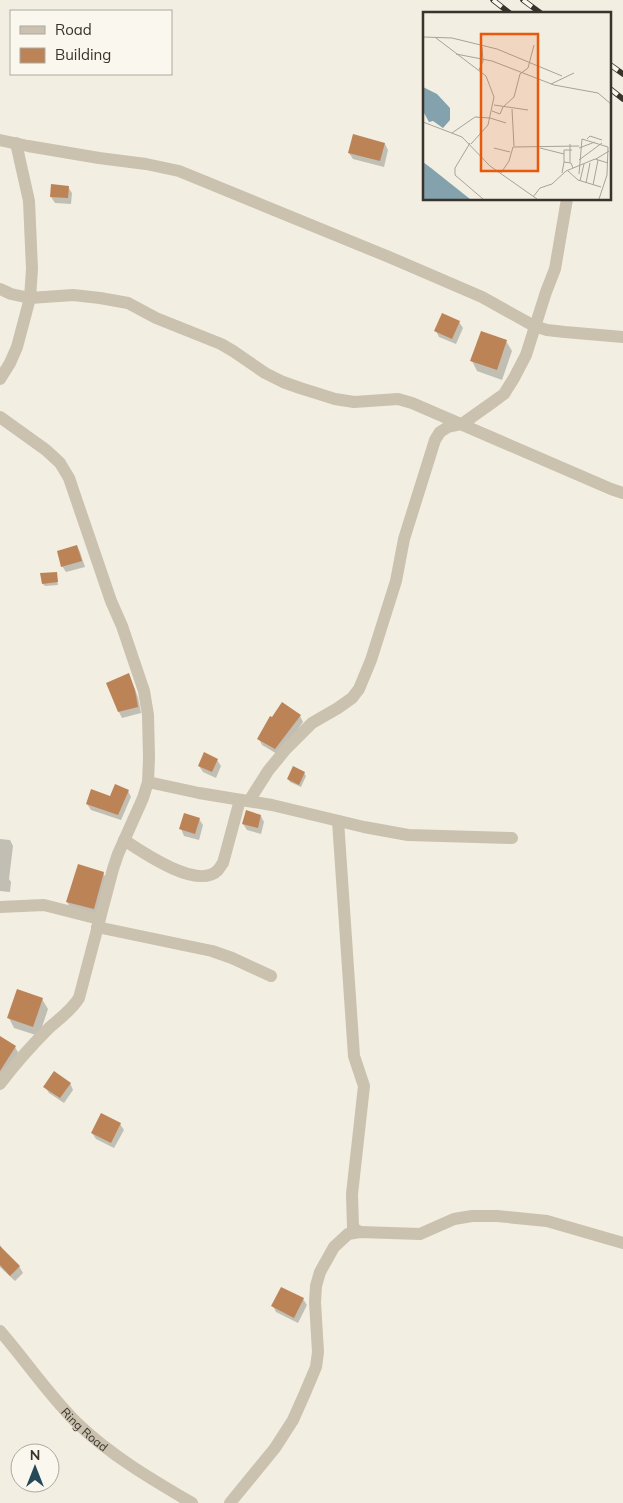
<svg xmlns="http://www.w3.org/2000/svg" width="623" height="1503" viewBox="0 0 623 1503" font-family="Mulish,sans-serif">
	<rect width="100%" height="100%" fill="#f2eee2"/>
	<g fill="#0003">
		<path d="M385,144L388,150L384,167L353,159L349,153Z"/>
		<path d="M68,187L72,193L71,204L55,203L51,197Z"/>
		<path d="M459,322L463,328L456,344L439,337L436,331Z"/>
		<path d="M506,341L512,351L502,380L477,371L472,361Z"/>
		<path d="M77,546L80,552L85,567L66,572L62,566Z"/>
		<path d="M56,573L58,585L45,586L43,584Z"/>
		<path d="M129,675L138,697L141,713L122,718L119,712Z"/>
		<path d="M300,716L303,722L279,755L262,745L259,739Z"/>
		<path d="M217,760L221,766L216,778L203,772L199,766Z"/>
		<path d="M304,773L306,776L301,787L290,782L288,779Z"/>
		<path d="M128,791L131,797L121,820L91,810L87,804Z"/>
		<path d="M261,816L264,822L261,834L247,830L243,824Z"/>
		<path d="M199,819L203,825L199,840L184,836L181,829Z"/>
		<path d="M0,839L10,840L13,846L9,879L11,882L10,892L0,891Z"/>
		<path d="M103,873L109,883L99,918L73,912L67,902Z"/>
		<path d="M42,999L48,1009L39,1036L14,1028L9,1018Z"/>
		<path d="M0,1038L15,1047L19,1054L0,1081Z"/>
		<path d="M70,1083L73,1090L64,1103L49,1093L45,1087Z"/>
		<path d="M120,1124L124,1130L114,1148L96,1139L92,1133Z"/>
		<path d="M0,1245L3,1250L19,1266L23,1273L15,1281L0,1267Z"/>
		<path d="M303,1299L307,1305L298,1323L276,1312L273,1306Z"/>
	</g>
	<g fill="#bc8456">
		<path d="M353,134L385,143L380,161L348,153Z"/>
		<path d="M51,184L69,186L68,198L50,197Z"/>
		<path d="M442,313L460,321L452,339L434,331Z"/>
		<path d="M481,331L507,340L497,370L470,361Z"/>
		<path d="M77,545L82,561L61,567L57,551Z"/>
		<path d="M57,572L58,582L42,584L40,573Z"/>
		<path d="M129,673L135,690L138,707L118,712L106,683Z"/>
		<path d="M282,702L301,715L275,749L257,739L270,716L272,717Z"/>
		<path d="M204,752L218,759L212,772L198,766Z"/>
		<path d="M293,766L305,772L299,785L287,779Z"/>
		<path d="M115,784L129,790L118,815L86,804L91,789L110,796Z"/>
		<path d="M246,810L261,815L258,828L242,824Z"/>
		<path d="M184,813L200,818L195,834L179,829Z"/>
		<path d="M78,864L104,872L94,909L66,902Z"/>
		<path d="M17,989L43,998L33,1027L7,1018Z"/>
		<path d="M0,1036L16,1046L0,1071Z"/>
		<path d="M54,1071L71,1083L60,1098L43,1087Z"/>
		<path d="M101,1113L121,1123L111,1143L91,1133Z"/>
		<path d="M0,1246L20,1266L10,1276L0,1265Z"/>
		<path d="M281,1287L304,1298L294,1318L271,1306Z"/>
	</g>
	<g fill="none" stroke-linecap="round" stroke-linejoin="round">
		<g stroke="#cac1af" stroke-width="12">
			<path d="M0,140L28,146L99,158L146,164L179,171L389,257L482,297L534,326L547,330L565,332L623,337"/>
			<path d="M0,289L11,294L30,298L73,295L100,298L128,303L156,318L221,344L233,351L265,373L283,382L300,388L335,399L354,402L398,399L412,403L611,489L623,493"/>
			<path d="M0,379L10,363L17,347L30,298L32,269L29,201L16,143"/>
			<path d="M0,417L46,450L60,463L69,478L111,601L122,626L144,691L148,715L149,758L148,782L143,798L118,854L113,869L79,998C71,1011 60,1018 49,1028C31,1046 15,1064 0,1084"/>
			<path d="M148,782L199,793L272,805L364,827L408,835L512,838"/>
			<path d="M249,801L268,771L286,749L312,723L338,708L352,698L359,689L371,660L396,581L404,539L435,440L440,432L448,427L462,424L493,402L504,394L514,378L526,355L546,292L555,269L567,199"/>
			<path d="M338,821L354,1056L364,1086L352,1194L353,1228L360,1232"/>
			<path d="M124,840C142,852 198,891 218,870C220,868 221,865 223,863L240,800"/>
			<path d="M0,907L44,905L99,919"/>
			<path d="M97,927L212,951L232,958L271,976"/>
			<path d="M230,1503L275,1448L293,1420L305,1393L316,1367L318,1352L315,1302L316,1286L320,1272L334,1247L348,1234L360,1232L420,1234L454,1219L472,1216H497L547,1221L623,1243"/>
		</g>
		<path stroke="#cac1af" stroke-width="12" id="s1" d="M0,1331C26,1361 48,1394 76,1422C110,1455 151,1479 192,1503"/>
		<defs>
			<g id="rail">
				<path d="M493,0L511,14"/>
				<path d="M523,0L542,14"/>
				<path d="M609,64L623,74"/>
				<path d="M609,88L623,99"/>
			</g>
		</defs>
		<use href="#rail" stroke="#39332c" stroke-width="5.5"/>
		<use href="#rail" stroke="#faf7ef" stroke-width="4" stroke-dasharray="11" stroke-linecap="butt"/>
	</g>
	<g text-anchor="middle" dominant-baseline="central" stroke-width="4" stroke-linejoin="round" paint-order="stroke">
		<g font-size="12" fill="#39332c" stroke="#faf7ef">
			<text stroke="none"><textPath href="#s1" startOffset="130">Ring Road</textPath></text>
		</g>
	</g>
	<g transform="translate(423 12)">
		<rect width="188" height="188" fill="#f2eee2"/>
		<path d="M0,75L14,82L27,96V108L20,116L10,109L6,110L1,101ZM0,150L8,156L47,187H0Z" fill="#83a2ad"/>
		<path fill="none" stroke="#a8a399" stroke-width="1" d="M0,25L29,26L74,37L139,64M13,26L63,64L71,85L65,113L48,132M33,42L69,49L131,73L175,81L188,92M56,58L60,49L59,35M128,72L151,61M71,93L105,98M80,95L91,85L97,62L105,56L111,33M89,97L91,134M69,99L77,102L80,95M67,106L83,111M0,110L39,125L67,154L114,187M29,121L52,105L67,106M164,127L167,124L179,128M47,131L32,156V163L60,187M147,132V150M71,136L87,140M117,136L141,142M156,136L172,130M173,147L186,139M156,148L179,131M141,150V138H149M145,159L155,168L178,175M78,161L86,149L90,135L156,134M139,161L141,150L148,151L150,156M156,162L159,127L185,135L184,163L176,187M157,169L161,152M163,171L167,151M170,173L175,148M110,185L117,176L129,172L143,159L172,147L185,151"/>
		<path fill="#e8590c" fill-opacity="0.15" stroke="#e8590c" stroke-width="2.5" d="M58,22H115V159H58Z"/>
		<rect width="188" height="188" fill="none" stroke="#39332c" stroke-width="2.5"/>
	</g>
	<rect x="10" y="10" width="162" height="65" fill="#faf7ef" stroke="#ada9a1"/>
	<rect x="20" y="26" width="25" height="8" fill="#cac1af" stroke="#ada9a1"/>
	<text x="55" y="35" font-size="15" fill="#39332c">Road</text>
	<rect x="20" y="48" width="25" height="15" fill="#bc8456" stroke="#ada9a1"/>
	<text x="55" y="60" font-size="15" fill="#39332c">Building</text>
	<g transform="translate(35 1468)"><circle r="24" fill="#faf7ef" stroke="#ada9a1"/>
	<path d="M0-4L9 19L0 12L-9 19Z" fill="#254957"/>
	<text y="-8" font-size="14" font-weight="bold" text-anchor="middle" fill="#39332c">N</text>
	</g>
</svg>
